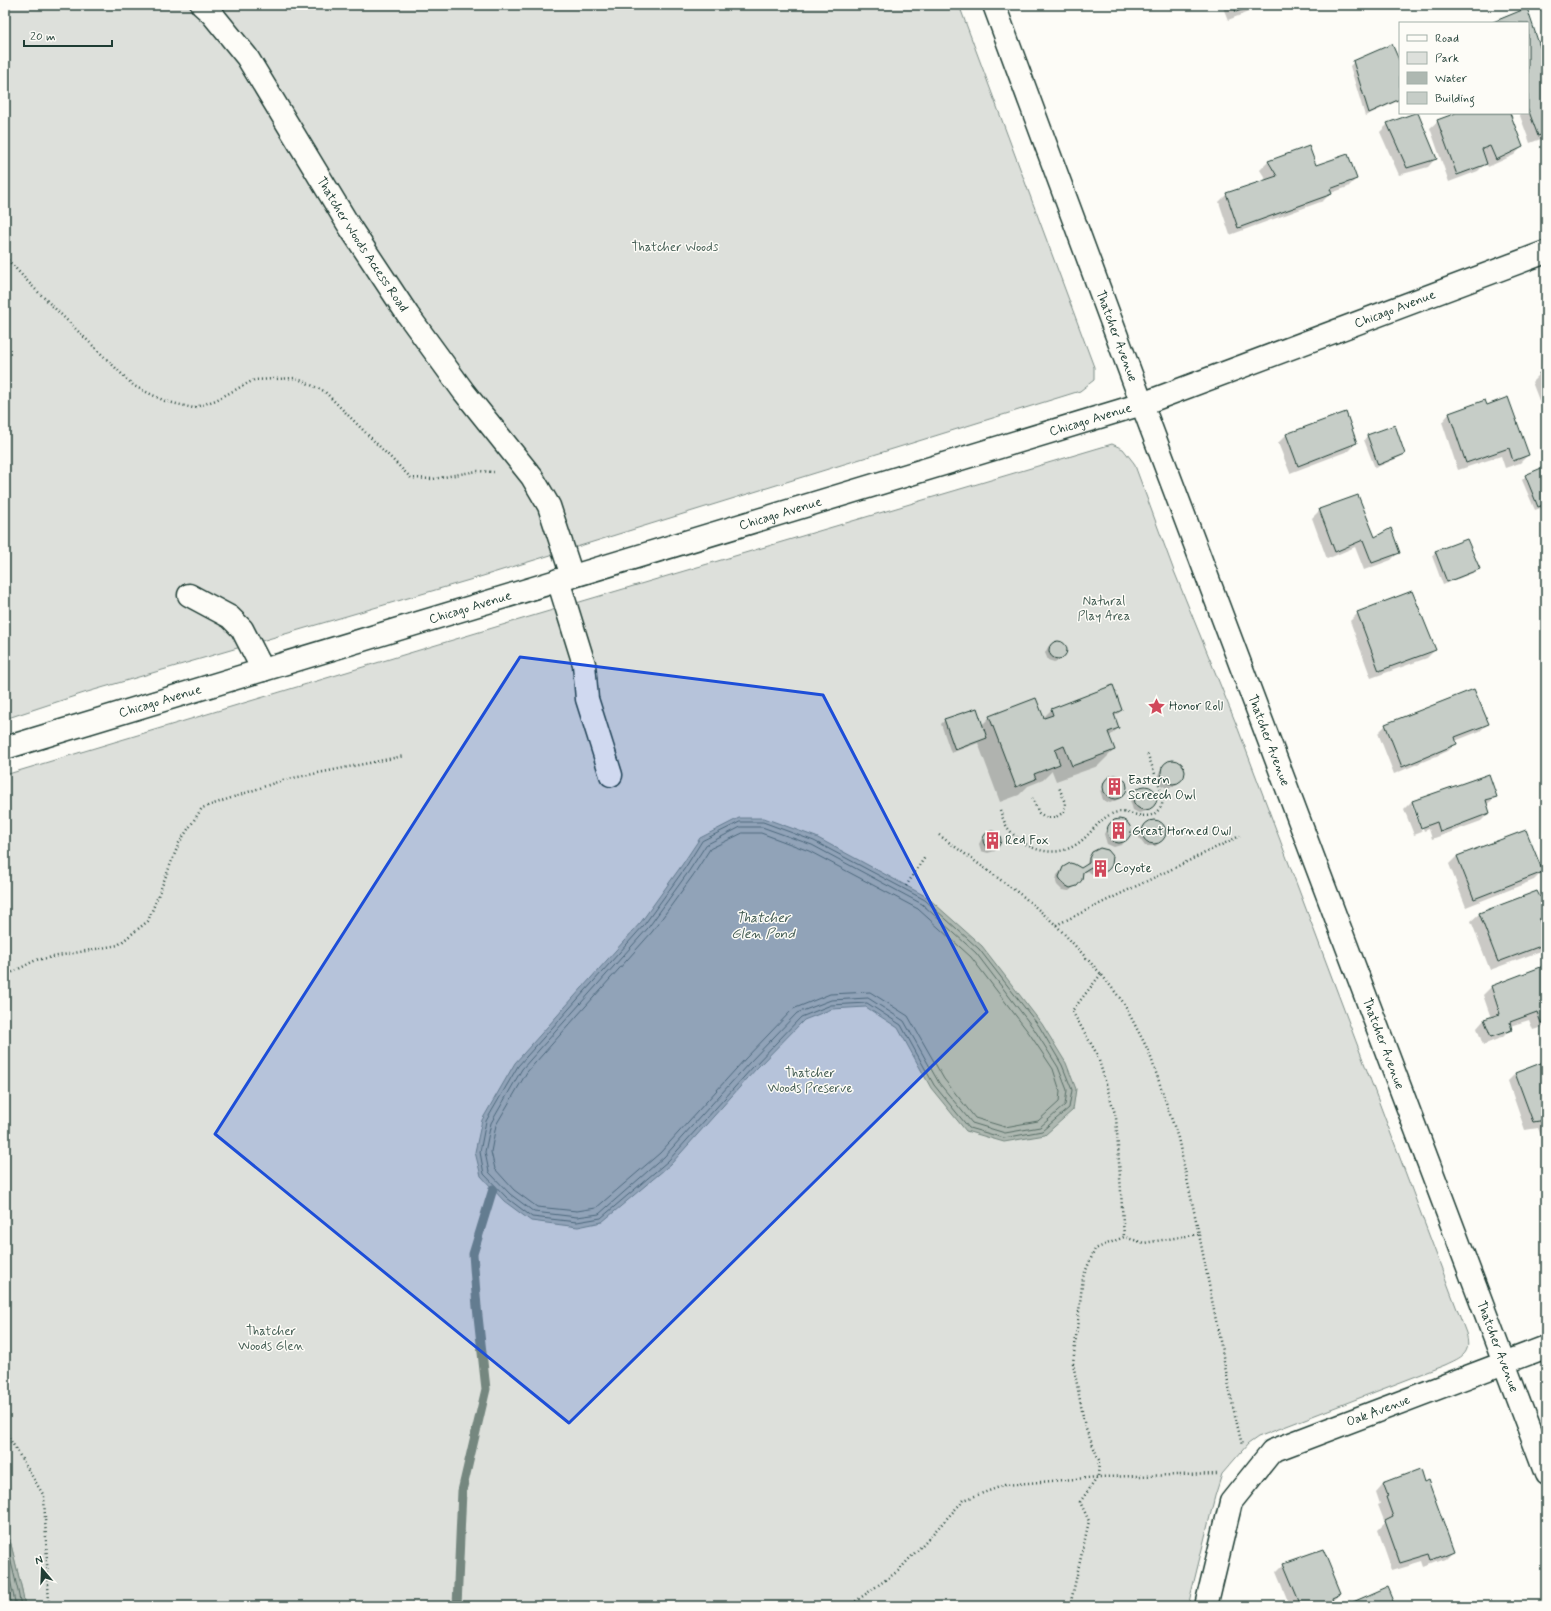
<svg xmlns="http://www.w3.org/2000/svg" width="1551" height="1611" viewBox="0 0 1551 1611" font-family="Mynerve,sans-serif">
	<rect width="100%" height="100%" fill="#fdfcf7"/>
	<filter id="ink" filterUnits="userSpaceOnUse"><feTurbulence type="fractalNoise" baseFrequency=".025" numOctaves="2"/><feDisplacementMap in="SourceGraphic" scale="8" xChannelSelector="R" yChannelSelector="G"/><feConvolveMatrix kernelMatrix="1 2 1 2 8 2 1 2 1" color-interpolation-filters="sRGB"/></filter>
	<g filter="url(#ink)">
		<g fill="#dde0db" stroke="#7e8e88">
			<path d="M5,5H959L1094,367V380L1080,391L483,576L84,693L5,719Z"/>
			<path d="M1112,444L1123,449L1134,463L1174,571L1237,726L1466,1333C1472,1354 1462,1357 1445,1365L1258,1437L1248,1444L1222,1474L1215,1496L1188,1606H25L22,1590L5,1520V775L519,620Z"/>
		</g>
		<g fill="#aeb8b1" stroke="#75877f">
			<path d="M739,818H764L816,837L927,897L982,946L1042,1024L1066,1063L1076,1089L1073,1110L1045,1135L1004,1142L966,1131L931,1088L898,1028L866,1007L832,1009L804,1020L756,1069L671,1164L602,1222L578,1227L531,1221L504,1201L481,1176L475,1152L482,1120L515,1063L641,922L682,865L700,838Z"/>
			<path d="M5,1520L22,1590L25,1606H5Z"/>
		</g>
		<g fill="#0003">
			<path d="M1222,5H1263L1261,7L1228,20Z"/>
			<path d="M1527,10L1540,52L1546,50V137L1530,143L1519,113H1528V23H1494Z"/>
			<path d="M1354,62L1400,65V100L1365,116L1350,66Z"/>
			<path d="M1459,113H1509L1522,147L1514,155L1488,167L1486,163L1478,171L1449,182L1430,128L1438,121Z"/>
			<path d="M1388,124L1435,159L1428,167L1399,175L1380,132Z"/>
			<path d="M1308,147L1315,166L1356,179L1348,187L1331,193L1323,201L1230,235L1219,202L1227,194L1267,181L1260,170L1268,162Z"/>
			<path d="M1546,372V419L1532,382L1540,374Z"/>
			<path d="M1486,406L1528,455L1520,463L1505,468L1501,456L1458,470L1442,422L1449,414Z"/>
			<path d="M1345,413L1356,443L1348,451L1290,473L1278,443L1286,435Z"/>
			<path d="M1394,427L1404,454L1400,457L1375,468L1364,440L1367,436Z"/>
			<path d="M1546,467V506L1535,510L1522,480L1526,476Z"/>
			<path d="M1320,510L1375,539L1399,552L1391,560L1364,570L1355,547L1327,559L1312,518Z"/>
			<path d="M1466,540L1479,569L1475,572L1443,585L1432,556L1435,552Z"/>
			<path d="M1358,613L1435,650L1427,658L1371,678L1350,621Z"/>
			<path d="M1059,641L1064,643L1067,650L1065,656L1061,660L1054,662L1048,660L1045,653L1048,647L1052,643Z"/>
			<path d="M1112,686L1121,710L1114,717L1118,728L1109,737L1114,750L1098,766L1056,781L1052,771L1043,780L1028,786L1019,795L1000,802L978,743L951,753L941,724L945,720L982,725L990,717L1043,718L1051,710Z"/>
			<path d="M1488,724L1480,731L1455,741L1456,743L1448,751L1394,774L1378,733L1386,725Z"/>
			<path d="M1168,762H1175L1182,766L1184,773L1181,780L1177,784L1174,786L1167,788L1161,785L1158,775L1161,769Z"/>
			<path d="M1114,776L1121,778L1126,784V788L1123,795L1119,799L1110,803L1103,800L1100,790L1102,791L1107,780Z"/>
			<path d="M1147,787L1154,791L1156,798L1155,802L1146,811L1139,813L1133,810L1130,800V797L1140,788Z"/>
			<path d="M1496,797L1486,805L1489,813L1481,821L1432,839L1429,829L1424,831L1414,805H1412L1422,832L1414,835L1404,809L1412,801Z"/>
			<path d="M1114,821H1122L1128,825L1130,832L1127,839L1121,845L1114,847L1107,844L1104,834L1107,828Z"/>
			<path d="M1157,821L1160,823L1165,829V836L1156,846H1145L1139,838L1140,831L1149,822Z"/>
			<path d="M1525,831L1542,872L1534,880L1466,907L1449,864L1457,856Z"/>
			<path d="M993,832L998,834L1001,841L999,847L995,851L988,853L981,851L979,844L982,838L986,834Z"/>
			<path d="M1093,852L1111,864L1102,874L1096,876L1087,871L1082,873L1079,883L1069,891L1062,890L1057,885L1056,882L1057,875L1066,866L1081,869L1086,866L1089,856Z"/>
			<path d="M1537,892L1539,899L1546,896V921L1540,923L1546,944L1538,952L1490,970L1471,921L1479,914Z"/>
			<path d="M1546,966V1026L1533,1030L1529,1020L1510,1026L1511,1029L1503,1037L1483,1045L1477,1028L1484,1020L1491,1018L1483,995L1491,987Z"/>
			<path d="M1546,1062V1134L1541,1136L1538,1128L1525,1130L1508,1081L1516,1073Z"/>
			<path d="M1424,1483L1453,1551L1445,1559L1424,1567L1422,1561L1392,1570L1378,1530L1385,1523L1378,1505L1380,1504L1376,1492L1383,1484Z"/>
			<path d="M1284,1564L1340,1593L1332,1600L1334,1605L1290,1606L1276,1572Z"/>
		</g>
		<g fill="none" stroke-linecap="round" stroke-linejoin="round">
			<g stroke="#586e66" stroke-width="1">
				<path d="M740,822H763L814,841L925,900L979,949L1039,1026L1062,1065L1072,1090L1069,1108L1042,1131L1004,1138L969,1128L934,1085L901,1025L867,1003L831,1005L801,1017L753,1067L668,1161L601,1218L577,1222L532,1217L507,1198L484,1174L480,1152L486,1121L518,1066L644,925L685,868L702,841Z"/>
				<path d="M741,827H762L812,845L922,904L976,953L1034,1029L1058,1067L1067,1090L1065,1105L1040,1127L1005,1133L972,1123L939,1083L904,1021L868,998L831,1000L797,1013L749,1063L664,1157L599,1214L577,1217L534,1212L510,1194L489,1172L485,1152L491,1123L522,1069L648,928L689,871L706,845Z"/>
				<path d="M743,833H761L809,851L918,909L971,957L1029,1033L1053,1069L1060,1091L1059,1102L1038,1121L1005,1127L975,1118L944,1079L908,1016L870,992L830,994L793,1009L745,1059L660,1153L596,1208L577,1211L537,1207L514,1190L495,1169L491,1152L496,1125L527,1072L652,932L694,874L710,849Z"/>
				<path d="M5,1537L18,1591L21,1606"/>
				<path d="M5,1557L16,1606"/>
			</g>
			<path stroke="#75877f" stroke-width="9" d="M457,1606L462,1491L486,1389L477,1307L473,1254L493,1189"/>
		</g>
		<g fill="#c6cdc7" stroke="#1f3d34">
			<path d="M1233,5H1256L1236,12Z"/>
			<path d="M1527,8L1541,50L1546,49V133L1538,136L1528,109V23L1493,22Z"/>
			<path d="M1392,44L1400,62V99L1369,113L1353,61Z"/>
			<path d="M1415,113H1418L1437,159L1407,168L1387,123Z"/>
			<path d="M1456,113H1510L1523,147L1496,160L1490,146L1482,149L1487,164L1457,175L1437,120Z"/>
			<path d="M1309,146L1316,165L1348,154L1357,179L1330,189L1332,194L1238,228L1226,193L1277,176L1268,161Z"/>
			<path d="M1546,370V391L1539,373Z"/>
			<path d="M1508,397L1529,455L1513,461L1509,448L1466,463L1449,413L1485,400L1487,405Z"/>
			<path d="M1346,412L1357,443L1298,466L1286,434Z"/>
			<path d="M1395,425L1405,454L1378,465L1367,435Z"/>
			<path d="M1546,466V504L1538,507L1525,475Z"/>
			<path d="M1358,495L1375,537L1391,528L1400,553L1372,563L1363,540L1335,552L1319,509Z"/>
			<path d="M1467,539L1480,569L1447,582L1435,551Z"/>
			<path d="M1412,591L1436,650L1379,671L1357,612Z"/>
			<circle cx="1058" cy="650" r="9"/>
			<path d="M1113,685L1122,710L1114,714L1119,728L1108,732L1115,750L1072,766L1064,746L1055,750L1060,764L1034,774L1036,779L1016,787L989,716L1036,698L1044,718L1053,715L1051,709Z"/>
			<path d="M1474,689L1489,724L1455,737L1457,744L1402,767L1385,724Z"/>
			<path d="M977,708L987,738L955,750L944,719Z"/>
			<circle cx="1173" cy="772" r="12"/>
			<path d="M1489,774L1497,797L1486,800L1490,813L1440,832L1437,822L1421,828L1412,801Z"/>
			<circle cx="1115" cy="787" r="12"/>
			<circle cx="1145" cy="798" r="12"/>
			<circle cx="1119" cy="831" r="12"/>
			<circle cx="1154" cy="832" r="12"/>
			<path d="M1526,830L1543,872L1474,899L1457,856Z"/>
			<circle cx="992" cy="840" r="9"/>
			<path d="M1100,848L1108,850L1113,856L1112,865L1110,868L1107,871L1100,872L1091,867L1083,872L1082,880L1077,886L1070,888L1063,884L1059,877L1063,867L1070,863L1074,864L1081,868L1089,863V858L1092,852Z"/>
			<path d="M1537,891L1540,897L1546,895V917L1539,919L1546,940V944L1498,962L1479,913Z"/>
			<path d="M1546,965V1021L1541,1023L1537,1012L1510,1022L1512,1030L1491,1037L1484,1019L1500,1014L1491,986Z"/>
			<path d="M1546,1061V1120L1533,1122L1515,1073Z"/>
			<path d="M1420,1469L1424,1482L1428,1480L1454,1551L1432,1560L1430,1554L1400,1563L1385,1521L1393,1517L1386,1497L1388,1496L1383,1483Z"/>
			<path d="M1323,1549L1341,1593L1332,1597L1334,1606H1301L1283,1563Z"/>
			<path d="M1387,1587L1395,1606H1355L1353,1602Z"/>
		</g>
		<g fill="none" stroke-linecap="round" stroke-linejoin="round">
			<defs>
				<g id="minor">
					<path id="s1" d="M202,5L212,14L247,57L351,229L408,315L464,392L532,477L549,506L572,576"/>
					<path id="s2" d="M994,5L1142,404L1546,1474"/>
					<path d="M558,580L584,664L587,699L611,775"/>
					<path d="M189,595L230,617L242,629L263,670"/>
					<path id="s3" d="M1206,1606L1231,1502L1272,1451L1546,1347"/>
				</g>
				<g id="major">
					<path id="s4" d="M5,748L1142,404L1546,252"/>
				</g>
			</defs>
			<use href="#minor" stroke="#1f3d34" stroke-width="25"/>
			<use href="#major" stroke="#1f3d34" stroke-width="25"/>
			<g stroke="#1f3d34" stroke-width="2.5" stroke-dasharray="1 3" stroke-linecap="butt">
				<path d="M5,257L32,286L134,386L165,401L193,408L216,400L254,380L296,378L324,391L411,478L433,479L477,471L494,472"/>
				<path d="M1032,798L1039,813L1047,818L1056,817L1064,812L1065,803L1059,787"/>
				<path d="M1000,810C1002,816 1004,822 1007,827C1023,849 1053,860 1077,844C1090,836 1099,818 1114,813C1127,809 1141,820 1154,814C1157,812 1160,808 1162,805L1163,795L1147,753"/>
				<path d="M939,835L1024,897L1056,925L1101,974L1123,1002L1149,1052L1178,1138L1199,1234L1233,1407L1242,1445"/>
				<path d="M906,886L925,857"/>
				<path d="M1056,925L1240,836"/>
				<path d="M1101,974L1072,1011L1097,1054L1116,1117L1124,1237"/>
				<path d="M5,976L36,960L118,945L148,921L179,843L202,808L283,780L404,756"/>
				<path d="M5,1431L44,1496L49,1606"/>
				<path d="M849,1606L898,1571L964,1500L1005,1485L1098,1477L1219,1474"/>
				<path d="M1070,1606L1089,1521L1080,1502L1098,1477L1099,1460L1085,1427L1073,1363L1083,1277L1095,1249L1124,1237L1144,1243L1199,1234"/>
			</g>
			<use href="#minor" stroke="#fdfcf7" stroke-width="22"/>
			<use href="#major" stroke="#fdfcf7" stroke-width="22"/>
		</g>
	</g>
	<path fill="#1d4ed8" fill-opacity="0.2" stroke="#1d4ed8" stroke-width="3" stroke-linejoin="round" d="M520,657L823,695L987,1012L569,1423L215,1134Z"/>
	<defs>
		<symbol id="sight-bare" viewBox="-9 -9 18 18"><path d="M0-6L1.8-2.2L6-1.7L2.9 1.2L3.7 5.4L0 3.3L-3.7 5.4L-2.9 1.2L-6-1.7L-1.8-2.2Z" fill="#d1495b" stroke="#fdfcf7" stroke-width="2.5" paint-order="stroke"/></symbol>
		<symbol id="building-bare" viewBox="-9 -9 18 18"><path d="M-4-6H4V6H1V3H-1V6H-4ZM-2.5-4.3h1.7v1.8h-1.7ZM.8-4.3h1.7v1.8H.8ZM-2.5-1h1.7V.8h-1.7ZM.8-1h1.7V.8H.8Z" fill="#d1495b" stroke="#fdfcf7" stroke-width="2.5" paint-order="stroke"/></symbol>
	</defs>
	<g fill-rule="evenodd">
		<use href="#sight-bare" x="1144" y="694" width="25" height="25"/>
		<use href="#building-bare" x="1102" y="774" width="25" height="25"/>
		<use href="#building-bare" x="1106" y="818" width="25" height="25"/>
		<use href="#building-bare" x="980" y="828" width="25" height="25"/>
		<use href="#building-bare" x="1088" y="856" width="25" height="25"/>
	</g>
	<g text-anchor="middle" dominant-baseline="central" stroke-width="3" stroke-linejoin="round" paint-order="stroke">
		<g font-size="13" fill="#1f3d34" stroke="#fdfcf7">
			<text stroke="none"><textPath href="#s1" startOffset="289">Thatcher Woods Access Road</textPath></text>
			<text stroke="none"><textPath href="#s4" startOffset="1458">Chicago Avenue</textPath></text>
			<text stroke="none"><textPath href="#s2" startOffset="353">Thatcher Avenue</textPath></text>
			<text stroke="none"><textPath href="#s4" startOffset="1134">Chicago Avenue</textPath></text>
			<text stroke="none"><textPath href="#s4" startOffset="810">Chicago Avenue</textPath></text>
			<text stroke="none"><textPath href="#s4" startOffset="486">Chicago Avenue</textPath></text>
			<text stroke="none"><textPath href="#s4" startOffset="162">Chicago Avenue</textPath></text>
			<text stroke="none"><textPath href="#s2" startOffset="785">Thatcher Avenue</textPath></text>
			<text stroke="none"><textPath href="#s2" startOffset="1109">Thatcher Avenue</textPath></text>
			<text stroke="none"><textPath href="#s2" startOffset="1433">Thatcher Avenue</textPath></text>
			<text stroke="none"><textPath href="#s3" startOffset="286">Oak Avenue</textPath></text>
		</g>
		<g font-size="13" fill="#455e55" stroke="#fdfcf7">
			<text x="675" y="247">Thatcher Woods</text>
			<text x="1104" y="601">Natural<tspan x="1104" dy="15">Play Area</tspan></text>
			<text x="810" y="1073">Thatcher<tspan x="810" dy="15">Woods Preserve</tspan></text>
			<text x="271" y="1331">Thatcher<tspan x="271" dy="15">Woods Glen</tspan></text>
		</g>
		<g font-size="13" fill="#1f3d34" stroke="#fdfcf7" text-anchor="start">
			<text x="1169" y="706">Honor Roll</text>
			<text x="1128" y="780">Eastern<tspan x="1128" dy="15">Screech Owl</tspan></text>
			<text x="1132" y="831">Great Horned Owl</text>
			<text x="1005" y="840">Red Fox</text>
			<text x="1114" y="868">Coyote</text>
		</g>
		<g font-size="14" font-style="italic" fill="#435c53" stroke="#fdfcf7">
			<text x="763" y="918">Thatcher<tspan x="763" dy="16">Glen Pond</tspan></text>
		</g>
	</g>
	<rect width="1551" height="1611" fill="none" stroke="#fdfcf7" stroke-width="20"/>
	<rect x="10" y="10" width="1531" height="1591" fill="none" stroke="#1f3d34" stroke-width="1.5" filter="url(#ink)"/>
	<rect x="1399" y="22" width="130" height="92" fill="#fdfcf7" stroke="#a4b0a9"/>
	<rect x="1407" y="35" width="20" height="6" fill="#fdfcf7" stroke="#a4b0a9"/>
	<text x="1435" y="42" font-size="12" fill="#1f3d34">Road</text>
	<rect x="1407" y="52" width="20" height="12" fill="#dde0db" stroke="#a4b0a9"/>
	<text x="1435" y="62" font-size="12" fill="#1f3d34">Park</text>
	<rect x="1407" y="72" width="20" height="12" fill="#aeb8b1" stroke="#a4b0a9"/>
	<text x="1435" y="82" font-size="12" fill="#1f3d34">Water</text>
	<rect x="1407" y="92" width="20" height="12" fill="#c6cdc7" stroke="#a4b0a9"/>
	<text x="1435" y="102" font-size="12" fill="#1f3d34">Building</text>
	<g transform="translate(42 1569) rotate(341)" stroke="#fdfcf7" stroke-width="3" paint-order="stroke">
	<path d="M0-3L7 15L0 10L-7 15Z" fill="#1f3d34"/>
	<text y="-6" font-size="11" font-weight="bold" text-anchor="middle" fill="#1f3d34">N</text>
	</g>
	<path d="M24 40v6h88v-6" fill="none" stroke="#1f3d34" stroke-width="2"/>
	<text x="30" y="40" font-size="12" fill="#1f3d34" stroke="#fdfcf7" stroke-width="3" paint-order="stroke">20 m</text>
</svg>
